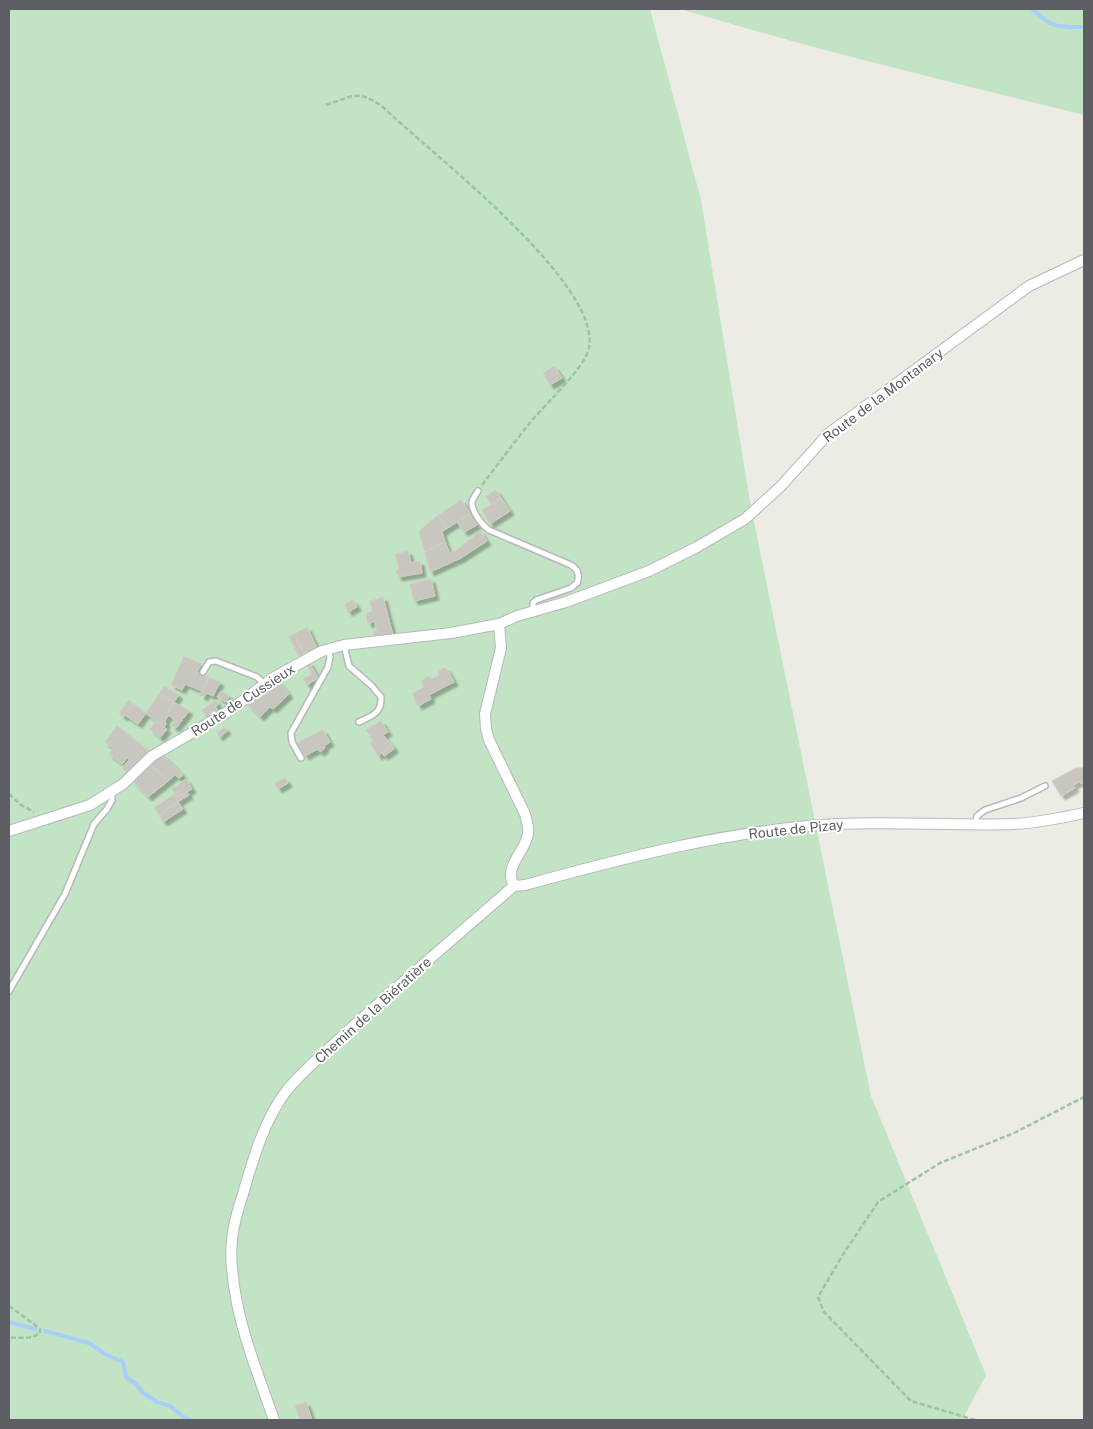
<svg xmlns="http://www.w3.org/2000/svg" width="1093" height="1429" viewBox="0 0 1093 1429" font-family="'Public Sans',sans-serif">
	<defs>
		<filter id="shadow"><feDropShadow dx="4" dy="4" stdDeviation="1" flood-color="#0004"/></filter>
	</defs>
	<rect width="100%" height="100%" fill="#edece4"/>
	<g fill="#c2e3c4">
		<path d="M9,9H650L701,200L750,502L871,1096L986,1375L962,1420H9Z"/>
		<path d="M680,9H1084V115C949,82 814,49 680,9Z"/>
	</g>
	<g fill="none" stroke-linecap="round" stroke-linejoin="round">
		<g stroke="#a8cff9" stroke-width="4">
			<path d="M1032,9C1052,28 1057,27 1084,27"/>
			<path d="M9,1322L35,1329"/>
			<path d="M45,1331L89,1343L105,1354L123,1362L126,1377L135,1383L142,1392L157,1402L170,1406L182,1416L190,1420"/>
		</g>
	</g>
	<g fill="#c9c6c0" stroke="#d1cec2" filter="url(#shadow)">
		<path d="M554,366L562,378L550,385L543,373Z"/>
		<path d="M496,490L501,498L491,504L486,496Z"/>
		<path d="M501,498L510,511L490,524L482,510Z"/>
		<path d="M461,500L470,514L446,529L438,515Z"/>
		<path d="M470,514L477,525L464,532L457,522Z"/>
		<path d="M438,515L446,529L442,532L445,542L425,552L419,531Z"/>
		<path d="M480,531L487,541L461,558L457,550Z"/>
		<path d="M445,542L450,553L457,550L461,558L430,572L425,552Z"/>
		<path d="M408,551L411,563L420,561L422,573L398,577L396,571L399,568L395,554Z"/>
		<path d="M431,579L435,596L414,601L410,584Z"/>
		<path d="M383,597L393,635L374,637L373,632L377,631L374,621L368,624L366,614L372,611L370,601Z"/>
		<path d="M353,600L357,607L348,612L345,604Z"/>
		<path d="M307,627L317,648L304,654L294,634Z"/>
		<path d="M294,634L304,654L299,657L289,637Z"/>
		<path d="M184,656L201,664L197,672L209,677L202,691L185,684L182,690L171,685Z"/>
		<path d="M309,662L318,678L307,685L303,679L312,674L306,663Z"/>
		<path d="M444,668L447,669L452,678L442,683L444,687L429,695L431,699L418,706L412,694L424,687L421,681L429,676L431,679L438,676L439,671Z"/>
		<path d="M209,677L220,682L213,696L206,693L204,697L200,695Z"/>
		<path d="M452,678L454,682L444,687L442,683Z"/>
		<path d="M277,680L289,694L273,709L270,707L260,717L248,705Z"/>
		<path d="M164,686L179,695L174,702L159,694Z"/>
		<path d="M221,691L229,696L226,702L217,697Z"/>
		<path d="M159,694L174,702L167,714L168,716L165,721L166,724L164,727L146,713Z"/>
		<path d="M129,700L133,704L124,717L119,713Z"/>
		<path d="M216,700L218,704L215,706L219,712L209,720L202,710Z"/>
		<path d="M174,702L189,711L176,728L171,725L175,720L167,714Z"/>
		<path d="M133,704L146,713L138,724L125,715Z"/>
		<path d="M157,721L167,729L160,738L150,729Z"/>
		<path d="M381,721L388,732L383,735L392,745L378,756L370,743L373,741L366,730Z"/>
		<path d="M117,726L148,751L128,773L122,768L129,760L127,758L122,764L109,754L113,748L105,742Z"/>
		<path d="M224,727L227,730L219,737L217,733Z"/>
		<path d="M323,730L330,742L324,746L325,748L320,752L318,749L305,756L297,743Z"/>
		<path d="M392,745L394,749L384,756L382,753Z"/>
		<path d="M163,755L183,775L179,778L175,775L168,781L149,763Z"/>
		<path d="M149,763L168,781L148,797L132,780Z"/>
		<path d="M1076,768H1084V783H1080L1079,782L1073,785L1075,788L1061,796L1052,781Z"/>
		<path d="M285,778L288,783L278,789L275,783Z"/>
		<path d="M186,779L192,789L177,797L172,789Z"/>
		<path d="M187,792L189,795L178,802L173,795L175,794L177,797Z"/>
		<path d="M173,795L178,802L159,815L154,808Z"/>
		<path d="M178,802L183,809L163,822L159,815Z"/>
		<path d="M306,1402L312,1420H300L295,1406Z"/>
	</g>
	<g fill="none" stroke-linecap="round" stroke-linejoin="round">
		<defs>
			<g id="lane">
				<path d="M478,491C476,494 473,498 472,502C471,511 482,525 489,530L571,565C578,569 580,575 577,583L571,588L536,600L533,603V611"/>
				<path d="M344,645L349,666L372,686L381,697C382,713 372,716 359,722"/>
				<path d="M203,672L209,662L216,661L257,677L264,684"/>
				<path d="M301,758L292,742L291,733L328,667L330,657L328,650"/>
				<path d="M975,824L977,816L985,810L1021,798L1045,786"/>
				<path d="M9,991L65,894L94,824L107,809L112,800V792"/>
			</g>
			<g id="street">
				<path d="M499,624L501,648L485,714L486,729L489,740L525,814C527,821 529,828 528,834C525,853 503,866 514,886"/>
				<path d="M9,831L90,805L123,784L152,756L226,713L273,678L322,651L344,645L451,633L499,624L517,616L566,602L649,571L697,547L745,519L781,486L829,433L1029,286L1084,260"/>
				<path d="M514,886L525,885C627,857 730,830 836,824C895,821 954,826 1013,824C1037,823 1061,818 1084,813"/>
				<path d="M274,1420C257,1371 236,1321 232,1268C231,1259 231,1250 232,1241C233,1225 238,1209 243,1194C253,1159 264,1120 287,1090C305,1068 329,1049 349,1030C403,981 459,934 514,886"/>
			</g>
		</defs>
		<use href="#lane" stroke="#b6b8bd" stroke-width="8"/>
		<use href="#street" stroke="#b6b8bd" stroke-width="12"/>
		<g stroke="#9cc3aa" stroke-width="2.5" stroke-dasharray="5 2.5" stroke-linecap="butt">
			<path d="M326,105C354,96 357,89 383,107C428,151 602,283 589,348C585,367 547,403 533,419C515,441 499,463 482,485"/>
			<path d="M9,794L21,805L34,812"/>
			<path d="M9,1306L34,1324L40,1329V1333C31,1340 19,1337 9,1338"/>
			<path d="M975,1420L911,1401L824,1312L818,1297L842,1256L878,1202L940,1163L1014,1133L1084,1097"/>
		</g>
		<use href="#lane" stroke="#fff" stroke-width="5"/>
		<use href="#street" stroke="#fff" stroke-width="10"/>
	</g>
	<g text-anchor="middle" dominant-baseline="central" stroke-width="4" stroke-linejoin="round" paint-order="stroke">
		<g font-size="14" fill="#5c5e63" stroke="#fff">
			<text transform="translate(883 395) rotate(-37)">Route de la Montanary</text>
			<text transform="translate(243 700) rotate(-33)">Route de Cussieux</text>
			<text transform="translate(796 829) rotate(-6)">Route de Pizay</text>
			<text transform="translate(373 1010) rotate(-42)">Chemin de la Biératière</text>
		</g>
	</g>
	<rect width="1093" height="1429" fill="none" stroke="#5c5e63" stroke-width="20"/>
</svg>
